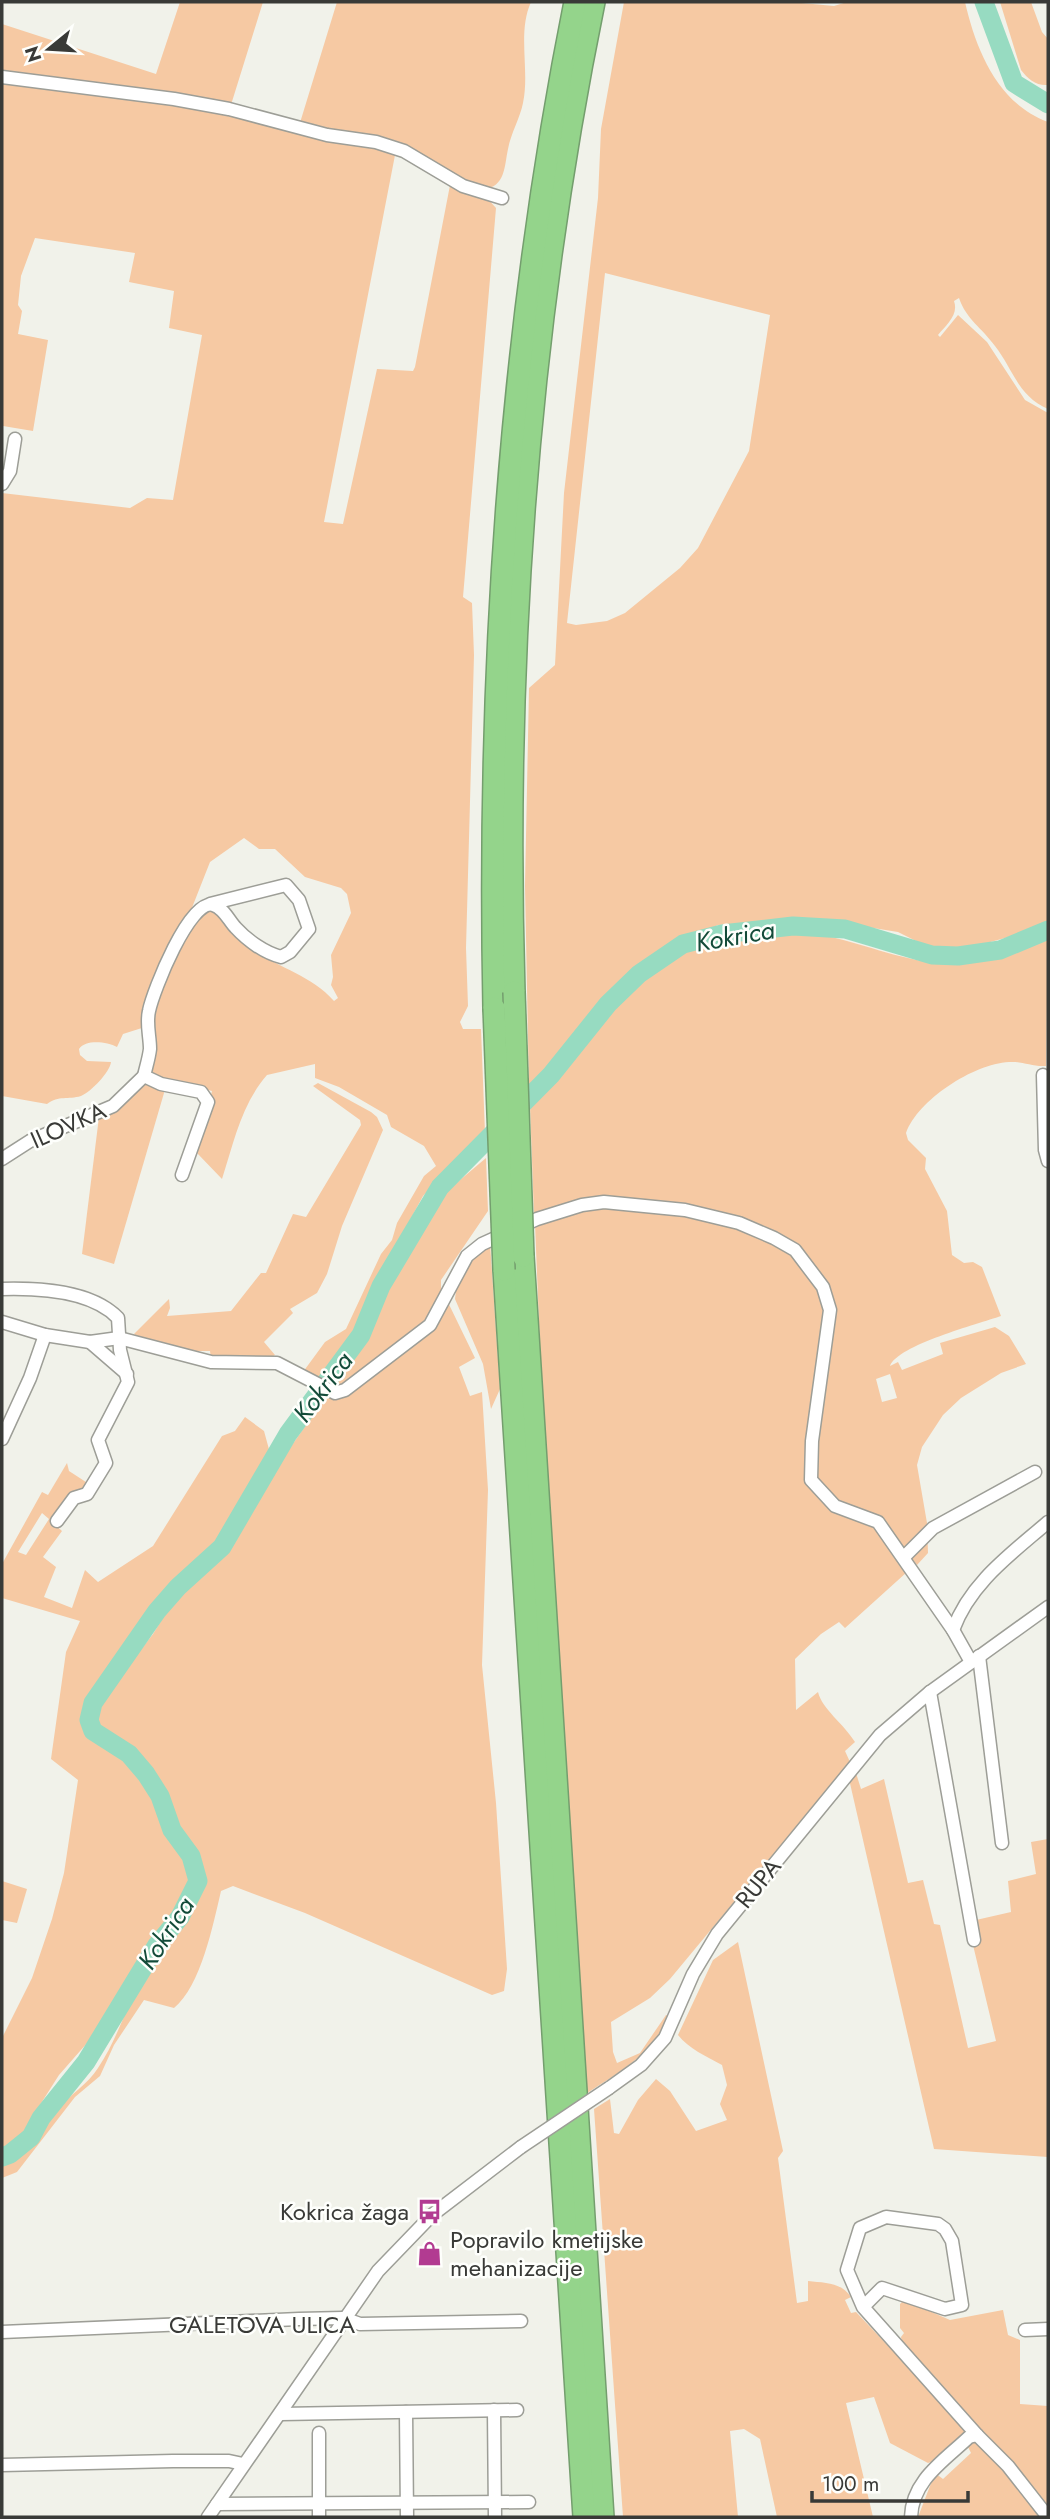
<svg xmlns="http://www.w3.org/2000/svg" width="1050" height="2519" viewBox="0 0 1050 2519" font-family="Jost,sans-serif">
	<rect width="100%" height="100%" fill="#f1f2ea"/>
	<g fill="#f6c9a3" fill-rule="evenodd">
		<path d="M180,2H263L230,108L2,75V24L156,74Z"/>
		<path d="M337,2H531C517,33 530,70 523,103C520,118 511,133 508,149C504,167 506,186 483,190L418,156L299,126Z"/>
		<path d="M624,2H791L834,6L847,2H965C976,50 998,104 1048,122V409C1018,396 1013,369 995,346C982,328 966,319 959,298L954,301C959,315 946,325 938,335L940,337L958,315L987,342L1025,400L1048,413V923L1024,933L957,951L924,945L898,932L817,919L718,925L681,942L624,983L529,1089L525,886L529,688L555,665L564,493L598,198L601,129ZM605,273L770,315L749,451L698,548L680,568L625,613L607,621L576,625L567,623Z"/>
		<path d="M1000,2H1031L1042,32L1048,39V85C1036,86 1028,79 1021,70Z"/>
		<path d="M2,79L164,100L396,150L324,522L343,524L377,369L413,371L415,367L451,180L486,197L496,208L463,597L472,603L474,655L466,948L468,1006L460,1022L463,1029H481L485,1133L423,1196L375,1285L359,1325L317,1380L303,1372L325,1342L346,1329L381,1254L392,1240L397,1223L424,1176L436,1166L424,1146L391,1127L387,1115L339,1087L315,1078V1064L267,1075C241,1105 234,1142 222,1179L197,1153L212,1091L154,1076C136,1018 172,957 203,911H211C226,916 236,934 247,944C274,968 310,973 334,1001L338,998L331,985L333,977L331,955L351,913L347,894L341,888L305,877L275,849H259L244,838L210,862L145,1027L123,1034L117,1047C107,1042 86,1039 79,1049L80,1055L87,1061L111,1062C110,1072 91,1092 81,1096C68,1100 59,1095 47,1104L2,1096V493L130,508L147,498L173,500L202,335L169,328L174,291L129,282L135,253L35,238L21,276L18,305L22,311L18,334L48,340L33,431L3,426L2,429Z"/>
		<path d="M794,931C834,934 869,949 908,958C956,970 1004,958 1048,939L1046,1066C1032,1067 1022,1061 1009,1062C973,1064 918,1100 906,1133L908,1140L926,1158L925,1169L947,1211L952,1255L964,1263L973,1262L982,1267L1001,1316C978,1324 898,1345 890,1366L898,1362L902,1370L943,1354L940,1343L995,1327L1009,1336L1026,1364L1001,1373L961,1398L943,1415L922,1447L917,1465L927,1523L928,1553L917,1565L898,1542L892,1544V1551L907,1572L845,1628L839,1622L821,1634L795,1659L796,1710L818,1692C822,1709 844,1724 855,1742L845,1751L850,1762L670,1979L650,1998L611,2022L613,2052L617,2063L640,2053L666,2015L670,2017C652,2055 620,2071 586,2094L541,1372L535,1224C557,1218 580,1208 602,1207C646,1205 744,1220 779,1245C793,1254 803,1266 812,1279C821,1291 826,1304 824,1319L832,1318L835,1310C828,1286 815,1263 797,1246C758,1210 637,1194 586,1199C568,1201 551,1209 534,1215L530,1105L575,1053L586,1033L610,1007L642,977L684,948L714,940ZM890,1374L897,1398L882,1402L876,1379Z"/>
		<path d="M150,1083L163,1087L164,1093L114,1264L82,1254L99,1117L139,1086Z"/>
		<path d="M318,1083L371,1112L377,1117L383,1130L342,1226L327,1274L317,1293L290,1309L293,1313L264,1342L275,1355L267,1360L211,1359L210,1351C186,1351 154,1351 134,1334L169,1299L170,1308L167,1316L231,1311L261,1273H266L293,1214L306,1217L361,1125L360,1120L313,1086Z"/>
		<path d="M486,1158L488,1211L441,1280V1288L475,1358L459,1367L470,1396L482,1392L488,1490L482,1665L496,1803L507,1969L504,1991L492,1995L305,1913L233,1886L221,1891C213,1925 201,1986 174,2008L144,2000L114,2045L100,2076L75,2097L17,2172L2,2178V2164C31,2158 39,2128 57,2109C70,2095 88,2084 98,2068C124,2029 133,1981 161,1945C174,1928 205,1894 202,1871C200,1856 186,1842 179,1829C173,1818 172,1806 166,1795C152,1766 125,1744 97,1729V1706L153,1634L174,1600L230,1547L280,1462L359,1350L384,1294L433,1211L447,1191Z"/>
		<path d="M490,1243L500,1389L491,1409L483,1364L455,1299L457,1282L470,1259Z"/>
		<path d="M245,1417L264,1431L270,1453L217,1545L174,1581L134,1630L122,1657L93,1691L87,1709L85,1723L89,1732L132,1762L143,1776L174,1846L186,1859L193,1880L177,1916L146,1948L102,2026L59,2075L31,2119L25,2134L2,2151V2038L32,1978L52,1919L64,1873L78,1780L51,1759L66,1652L80,1621L2,1598V1564L42,1492L48,1495L67,1463L69,1471L89,1484L52,1522L62,1531L43,1557L56,1567L44,1597L72,1608L85,1570L98,1582L153,1546L222,1436L235,1431ZM42,1513L49,1519L26,1555L18,1552Z"/>
		<path d="M856,1773L861,1789L884,1779L908,1883L923,1880L934,1924L940,1925L968,2048L996,2041L973,1945L980,1942L976,1920L1011,1912L1008,1881L1036,1874L1031,1842L1048,1839V2157L934,2149L849,1779Z"/>
		<path d="M2,1881L27,1889L17,1923L2,1920Z"/>
		<path d="M738,1942L783,2151L778,2158L797,2303L808,2301V2281C825,2283 841,2282 851,2297L845,2300L851,2313L856,2312L964,2426V2432C955,2445 943,2459 928,2463L890,2443L874,2397L846,2403L873,2517H777L760,2439L744,2429L730,2431L738,2517H623L594,2109L610,2099L614,2133L619,2134L638,2100L656,2079L670,2091L696,2131L727,2120L720,2104L727,2085L722,2065C706,2056 689,2049 678,2035L713,1960Z"/>
		<path d="M904,2300L950,2320L1003,2310L1008,2335L1020,2340V2404L1048,2406V2510L997,2447L902,2342L901,2337L904,2333L900,2328V2304Z"/>
		<path d="M975,2441L982,2444L1044,2517H918L935,2473L943,2479L971,2453L967,2445Z"/>
	</g>
	<g fill="none" stroke-linecap="round" stroke-linejoin="round">
		<g stroke="#97dbc1" stroke-width="19">
			<path d="M984,2L1014,83L1048,104"/>
			<path d="M2,2157L10,2154L31,2137L41,2118L86,2062L157,1945L180,1917L198,1881L191,1856L172,1830L160,1796L146,1774L129,1754L93,1731L89,1720L93,1703L157,1611L178,1587L222,1547L288,1434L361,1335L381,1286L440,1187L551,1075L608,1004L639,974L683,944L722,934L793,926L845,929L932,955L958,956L1000,950L1048,930"/>
		</g>
		<defs>
			<g id="street">
				<path d="M2,77L174,99L229,109L327,135L376,142L404,151L463,186L502,198"/>
				<path d="M2,484L10,471L15,439"/>
				<path d="M1043,1075L1045,1150L1048,1161"/>
				<path d="M144,1076C146,1067 149,1058 150,1049C150,1036 146,1024 149,1011C153,991 190,898 213,905C224,908 229,921 236,928C248,941 265,953 281,957L290,952L309,929L299,900L286,885L210,904"/>
				<path d="M2,1159L30,1141L113,1106L144,1076L161,1084L201,1092L208,1102L182,1175"/>
				<path d="M2,1289C38,1288 91,1290 118,1318L120,1350L128,1382L98,1440L106,1463L87,1494L74,1498L57,1521"/>
				<path d="M2,1322L45,1335L90,1342L119,1338L211,1362L277,1363L335,1393L345,1390L430,1325L467,1256L482,1244L537,1219L582,1205L604,1202L685,1210L739,1223L774,1238L795,1250L823,1287L830,1310L812,1441L811,1480L835,1506L878,1522L953,1630L971,1662"/>
				<path d="M90,1342L127,1374"/>
				<path d="M2,1439L30,1378L45,1335"/>
				<path d="M904,1557L933,1528L1035,1472"/>
				<path d="M953,1630C970,1583 1011,1554 1048,1522"/>
				<path d="M979,1656L1002,1843"/>
				<path d="M930,1692L974,1940"/>
				<path d="M609,2088L641,2065L665,2038L693,1974L717,1934L880,1735L930,1692L1048,1607"/>
				<path d="M863,2307L847,2270L860,2228L886,2217L938,2224L945,2229L952,2241L962,2305L945,2309L882,2288L863,2307L977,2435"/>
				<path d="M1025,2330L1048,2329"/>
				<path d="M2,2332L299,2319L343,2318L360,2324L521,2321"/>
				<path d="M494,2410L495,2517"/>
				<path d="M406,2412L407,2517"/>
				<path d="M281,2414L517,2410"/>
				<path d="M2,2465L173,2461H229L243,2464"/>
				<path d="M217,2504L529,2502"/>
				<path d="M208,2517L378,2271L432,2215L521,2147"/>
				<path d="M319,2517V2433"/>
				<path d="M911,2517C912,2480 945,2460 969,2437L977,2435L1008,2466L1048,2517"/>
			</g>
			<g id="highway">
				<path d="M514,992C504,662 528,325 594,2"/>
				<path d="M494,1008C487,672 509,332 575,2"/>
				<path d="M523,1256L603,2517"/>
				<path d="M504,1270L584,2517"/>
			</g>
		</defs>
		<use href="#street" stroke="#9d9e97" stroke-width="15"/>
		<use href="#highway" stroke="#749e6e" stroke-width="24"/>
		<use href="#street" stroke="#fff" stroke-width="12"/>
		<use href="#highway" stroke="#94d48b" stroke-width="21"/>
		<defs>
			<path id="street-bridge" d="M521,2147L609,2088"/>
			<g id="highway-bridge">
				<path d="M514,992L523,1256"/>
				<path d="M494,1008L504,1270"/>
			</g>
		</defs>
		<use href="#street-bridge" stroke="#9d9e97" stroke-width="15" stroke-linecap="butt"/>
		<use href="#highway-bridge" stroke="#749e6e" stroke-width="24" stroke-linecap="butt"/>
		<use href="#street-bridge" stroke="#fff" stroke-width="12"/>
		<use href="#highway-bridge" stroke="#94d48b" stroke-width="21"/>
	</g>
	<defs>
		<symbol id="bus-bare" viewBox="-9 -9 18 18"><path d="M-5-6H5V4H4V6H2V4H-2V6H-4V4H-5ZM-3.5-4V0h7V-4ZM-3.5 1.2v1.5H-2V1.2ZM2 1.2v1.5H3.5V1.2Z" fill="#b23b91" stroke="#fefffc" stroke-width="2.5" paint-order="stroke"/></symbol>
		<symbol id="shop-bare" viewBox="-9 -9 18 18"><path d="M-5-2.5h2.3a2.7 3.5 0 0 1 5.4 0H5L5.5 6h-11ZM-1.5-2.5h3a1.5 2.3 0 0 0-3 0Z" fill="#b23b91" stroke="#fefffc" stroke-width="2.5" paint-order="stroke"/></symbol>
	</defs>
	<g fill-rule="evenodd">
		<use href="#bus-bare" x="412" y="2194" width="35" height="35"/>
		<use href="#shop-bare" x="412" y="2236" width="35" height="35"/>
	</g>
	<g text-anchor="middle" dominant-baseline="central" stroke-width="5" stroke-linejoin="round" paint-order="stroke">
		<g font-size="24" fill="#393a37" stroke="#fefffc">
			<text transform="translate(68 1125) rotate(-24)">ILOVKA</text>
			<text transform="translate(758 1883) rotate(-51)">RUPA</text>
			<text x="262" y="2324">GALETOVA ULICA</text>
		</g>
		<g font-size="24" fill="#393a37" stroke="#fefffc" text-anchor="end">
			<text x="409" y="2211">Kokrica žaga</text>
			<text x="450" y="2239" text-anchor="start">Popravilo kmetijske<tspan x="450" dy="28">mehanizacije</tspan></text>
		</g>
		<g font-size="26" font-style="italic" fill="#134b39" stroke="#fefffc">
			<text transform="translate(735 936) rotate(-10)">Kokrica</text>
			<text transform="translate(323 1387) rotate(-53)">Kokrica</text>
			<text transform="translate(166 1933) rotate(-57)">Kokrica</text>
		</g>
	</g>
	<rect width="1050" height="2519" fill="none" stroke="#393a37" stroke-width="7"/>
	<g transform="translate(49 49) rotate(252)" stroke="#fefffc" stroke-width="5" paint-order="stroke">
	<path d="M0-5L12 26L0 18L-12 26Z" fill="#393a37"/>
	<text y="-10" font-size="19" font-weight="bold" text-anchor="middle" fill="#393a37">N</text>
	</g>
	<path d="M812 2491v10h156v-10" fill="none" stroke="#393a37" stroke-width="3.5"/>
	<text x="822" y="2491" font-size="21" fill="#393a37" stroke="#fefffc" stroke-width="5" paint-order="stroke">100 m</text>
</svg>
